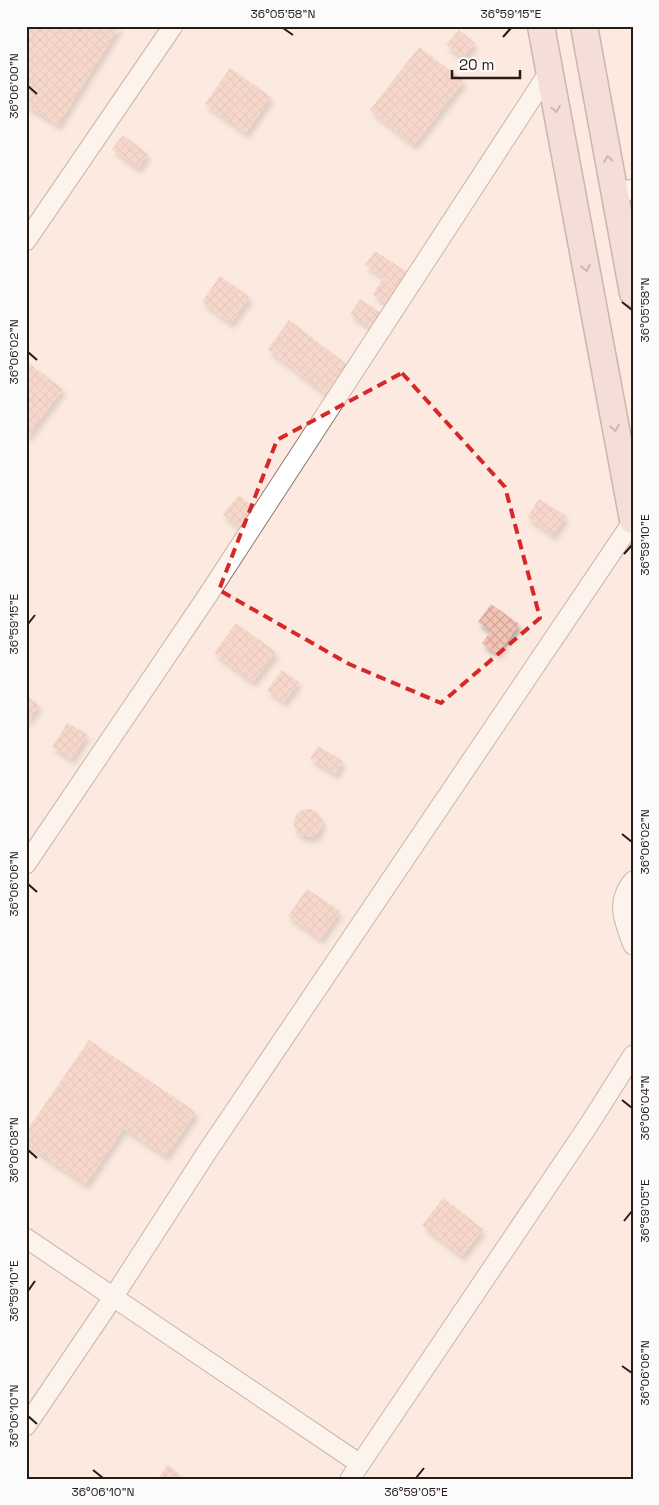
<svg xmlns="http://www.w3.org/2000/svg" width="659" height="1505" viewBox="0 0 659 1505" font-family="'Space Grotesk',sans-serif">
	<defs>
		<pattern id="building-cross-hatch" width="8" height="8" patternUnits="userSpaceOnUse" patternTransform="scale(1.25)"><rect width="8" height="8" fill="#f4c2b4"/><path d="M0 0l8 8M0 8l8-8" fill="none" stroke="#d1a69a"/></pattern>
		<filter id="shadow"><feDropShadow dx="3" dy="5.5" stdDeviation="2.5" flood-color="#0004"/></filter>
	</defs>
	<rect width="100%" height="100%" fill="#fce9df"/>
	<g fill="url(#building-cross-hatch)" filter="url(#shadow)">
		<path d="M26,26H120L58,125L26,105Z"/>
		<path d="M459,30L475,43L463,58L446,45Z"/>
		<path d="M419,47L464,81L414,145L370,110Z"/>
		<path d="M230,68L271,97L246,133L205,104Z"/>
		<path d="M123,135L148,154L138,168L112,149Z"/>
		<path d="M375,251L410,274L389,305L373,294L384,277L365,265Z"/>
		<path d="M220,276L250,297L231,323L202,302Z"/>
		<path d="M360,299L383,314L373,329L350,314Z"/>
		<path d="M289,320L350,367L329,396L268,349Z"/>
		<path d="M26,361L63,389L28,436L26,435Z"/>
		<path d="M239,495L257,511L241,529L223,514Z"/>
		<path d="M539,499L566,516L553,535L527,517Z"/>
		<path d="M491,604L519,624L498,654L482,643L491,631L478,622Z"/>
		<path d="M236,623L276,652L253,682L214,653Z"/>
		<path d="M282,670L299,682L284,702L267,690Z"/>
		<path d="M26,695L39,705L26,723Z"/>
		<path d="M67,723L87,734L72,759L52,747Z"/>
		<path d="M318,746L343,761L336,774L310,758Z"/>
		<circle cx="308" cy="823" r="14"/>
		<path d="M307,889L340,911L321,939L288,916Z"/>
		<path d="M89,1040L196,1112L166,1156L124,1128L86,1184L26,1144V1132Z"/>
		<path d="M443,1198L483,1229L462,1256L422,1225Z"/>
		<path d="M168,1465L185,1479H157Z"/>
	</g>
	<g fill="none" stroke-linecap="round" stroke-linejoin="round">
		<defs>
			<g id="street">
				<path d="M614,194L633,189"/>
				<path d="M26,241L173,26"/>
				<path d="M26,864L206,598L549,72"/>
				<path d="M633,881C615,903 624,921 633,945"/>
				<path d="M26,1238L360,1464"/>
				<path d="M26,1426L114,1296L207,1152L633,521"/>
				<path d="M350,1479L590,1123L633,1055"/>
			</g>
			<g id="secondary">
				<path d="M541,26L633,520"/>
				<path d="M584,26L633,293"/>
			</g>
		</defs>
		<use href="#street" stroke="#927668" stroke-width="21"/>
		<use href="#secondary" stroke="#927668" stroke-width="29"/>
		<use href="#street" stroke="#fff" stroke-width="19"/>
		<use href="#secondary" stroke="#eed0d6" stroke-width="26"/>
	</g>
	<defs><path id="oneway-chevron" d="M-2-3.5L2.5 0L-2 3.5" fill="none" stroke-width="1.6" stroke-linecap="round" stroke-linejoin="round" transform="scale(1.25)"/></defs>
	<g stroke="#947f80">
		<use href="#oneway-chevron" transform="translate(556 109) rotate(79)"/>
		<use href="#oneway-chevron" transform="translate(608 159) rotate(-100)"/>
		<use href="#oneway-chevron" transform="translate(586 268) rotate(79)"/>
		<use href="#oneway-chevron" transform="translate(615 428) rotate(79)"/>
	</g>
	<path d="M0 0H659V1505H0ZM402,373L505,487L540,618L441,703L349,664L219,590L277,440Z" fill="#fce9df" fill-opacity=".55" fill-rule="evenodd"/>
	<path fill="none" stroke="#d62828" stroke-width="4" stroke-dasharray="10 6" stroke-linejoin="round" d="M402,373L505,487L540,618L441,703L349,664L219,590L277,440Z"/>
	<path fill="none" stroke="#271b16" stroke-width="2" d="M283,28L293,35M503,37L511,28M28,86L37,94M622,302L632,310M28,352L37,360M624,554L632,545M28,624L35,615M622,834L632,842M28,884L37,892M622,1100L632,1108M28,1150L37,1158M624,1221L632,1211M28,1291L35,1281M622,1366L632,1373M28,1416L37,1424M93,1470L103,1478M416,1478L424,1468"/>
	<rect width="659" height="1505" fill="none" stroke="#fbfbfb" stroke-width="55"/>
	<path d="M452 70v8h68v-8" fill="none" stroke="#271b16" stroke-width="2.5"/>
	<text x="459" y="70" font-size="15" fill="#271b16" stroke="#fbfbfb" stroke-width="4" paint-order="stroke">20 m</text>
	<rect x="28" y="28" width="604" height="1450" fill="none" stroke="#271b16" stroke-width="2"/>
	<g font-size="12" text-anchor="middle" fill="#271b16">
		<text x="283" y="18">36°05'58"N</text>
		<text x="511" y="18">36°59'15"E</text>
		<text transform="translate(14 86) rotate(-90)" y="4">36°06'00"N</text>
		<text transform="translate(645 310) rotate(-90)" y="4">36°05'58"N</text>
		<text transform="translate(14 352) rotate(-90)" y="4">36°06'02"N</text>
		<text transform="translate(645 545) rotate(-90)" y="4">36°59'10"E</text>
		<text transform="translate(14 624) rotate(-90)" y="4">36°59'15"E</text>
		<text transform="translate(645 842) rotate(-90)" y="4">36°06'02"N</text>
		<text transform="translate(14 884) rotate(-90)" y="4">36°06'06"N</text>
		<text transform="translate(645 1108) rotate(-90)" y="4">36°06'04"N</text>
		<text transform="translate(14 1150) rotate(-90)" y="4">36°06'08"N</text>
		<text transform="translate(645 1211) rotate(-90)" y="4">36°59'05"E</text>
		<text transform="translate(14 1291) rotate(-90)" y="4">36°59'10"E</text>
		<text transform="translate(645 1373) rotate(-90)" y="4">36°06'06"N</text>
		<text transform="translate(14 1416) rotate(-90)" y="4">36°06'10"N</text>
		<text x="103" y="1496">36°06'10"N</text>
		<text x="416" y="1496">36°59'05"E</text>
	</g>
</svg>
